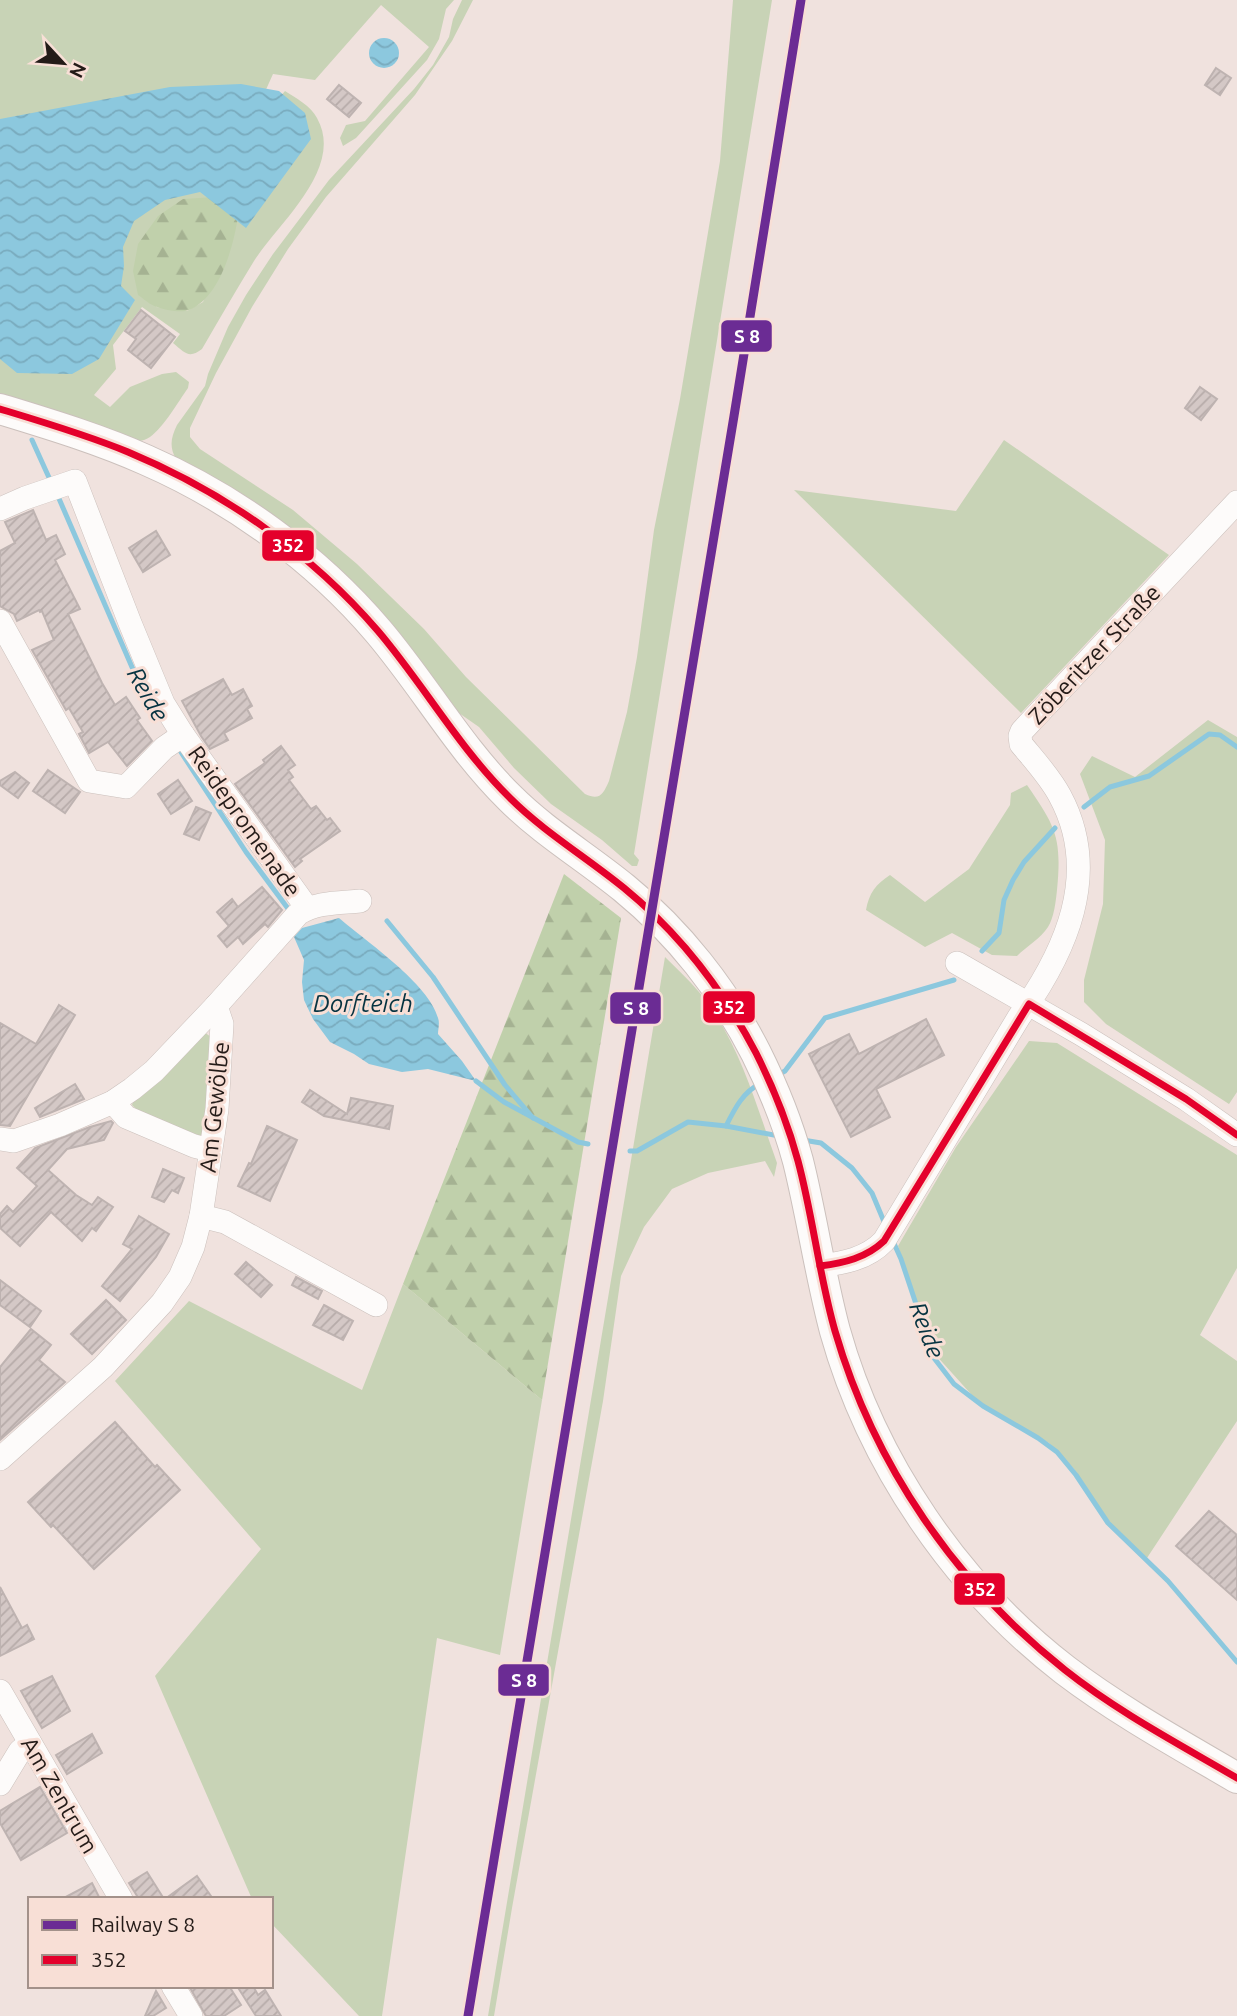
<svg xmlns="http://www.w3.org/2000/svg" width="1237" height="2016" viewBox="0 0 1237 2016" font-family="Ubuntu,sans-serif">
	<defs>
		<pattern id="forest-firs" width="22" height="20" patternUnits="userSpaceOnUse" patternTransform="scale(1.75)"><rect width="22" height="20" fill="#c0d0ab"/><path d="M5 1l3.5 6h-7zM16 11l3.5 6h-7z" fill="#a5b292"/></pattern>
		<pattern id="water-waves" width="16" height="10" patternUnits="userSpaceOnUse" patternTransform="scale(1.75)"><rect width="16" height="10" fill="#8cc8de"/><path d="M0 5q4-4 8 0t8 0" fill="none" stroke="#79abbe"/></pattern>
		<pattern id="building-hatch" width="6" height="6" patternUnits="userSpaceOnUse" patternTransform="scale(1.75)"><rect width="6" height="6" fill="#d4c8c6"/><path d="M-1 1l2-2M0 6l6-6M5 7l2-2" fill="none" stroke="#b6aba9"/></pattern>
	</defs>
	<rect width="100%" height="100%" fill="#f0e2de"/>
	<g fill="#c8d3b6">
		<path d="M0,0H454L446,9L439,39L427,60L356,138L343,146L340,138L346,125L365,121L429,47L381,5L315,80L273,74L264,94L0,125Z"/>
		<path d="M462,0H473L452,41L415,95L326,197L288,249L252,307L216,373L190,428V437L200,449L293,510L357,564L424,629L466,677L585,794C600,801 603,794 609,781L627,712L637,657L654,530L680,399L720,161L733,0H772L634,854L639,860L637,866H632L602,840L551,804L514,768L479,727L446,704L176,459C169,447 171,437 177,425L205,386L208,374L228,327L246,295L273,254L329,180L414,89L433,65L449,37L453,19Z"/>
		<path d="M285,91C296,98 311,106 317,118C345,168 279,222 254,261C236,290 219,320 202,349C189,359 185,353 173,343L180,334L142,307L113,345L116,369L94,395L110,407L130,387L162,374L176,372L189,382L188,388C178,402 164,427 150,437C143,442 136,441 128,442L0,397V352L119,266L124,235L138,211L169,189L197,188L214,197L156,307L187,311L203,302L238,216L280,97Z"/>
		<path d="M1004,440L1169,555L1021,713L794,490L956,511Z"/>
		<path d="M1208,720L1237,737V1092L1229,1104L1106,1024L1084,1002V980L1103,904L1105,840L1080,774L1092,756L1135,777Z"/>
		<path d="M1027,785C1056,827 1062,838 1057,890C1056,900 1054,918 1048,927C1041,938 1026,947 1017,956L992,955L952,933L925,947L866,910C869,893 876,884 890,875L925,902L969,869L1010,805L1011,793Z"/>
		<path d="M665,957C676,968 688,979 699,992C739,1040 756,1105 777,1163L774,1177L765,1161L708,1173L672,1189L644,1227L621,1276L603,1401L512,1908L494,2016H488Z"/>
		<path d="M204,1032L211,1037L204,1141L144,1117L132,1105L135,1095Z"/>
		<path d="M1029,1041L1057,1043L1237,1155V1268L1200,1335L1237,1361V1421L1147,1558L1106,1520L1074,1469L1049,1443L979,1403L934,1353L898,1246L956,1147Z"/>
		<path d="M403,1284L542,1400L500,1655L437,1638L382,2016H359L271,1923V1899H252L155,1676L261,1549L115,1381L189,1301L362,1390Z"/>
	</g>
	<g fill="url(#forest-firs)">
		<path d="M214,197L238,216C234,245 220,298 189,310C182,313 164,310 157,307C150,305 144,299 138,295L133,271L138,244L158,216L183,199Z"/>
		<path d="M564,874L621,918L542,1400L403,1284Z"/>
	</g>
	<g fill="url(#water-waves)">
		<circle cx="384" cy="53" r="15"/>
		<path d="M241,84L279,91L305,113L311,139L246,228L200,192L165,200L134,221L123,247L124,266L121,286L135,300L99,359L72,374L17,373L0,359V119L170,87Z"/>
		<path d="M339,918C367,942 429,984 438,1018C440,1023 438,1029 438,1034L462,1061L476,1081L428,1069L402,1072L369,1064L354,1054L330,1042L313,1019L304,1000L302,982L304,960L294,937L302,928Z"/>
	</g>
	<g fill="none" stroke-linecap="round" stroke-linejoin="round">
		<g stroke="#8cc8de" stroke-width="5">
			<path d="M32,440L51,482"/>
			<path d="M57,494L138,681L152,705"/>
			<path d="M177,746L246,852L292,914"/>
			<path d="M1084,807L1110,787L1149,776L1209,734L1220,735L1237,747"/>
			<path d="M387,921L433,977L505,1085L533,1118"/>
			<path d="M982,951L999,933L1004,900L1013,880L1024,862L1055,828"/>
			<path d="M776,1076L785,1071L825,1018L954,980"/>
			<path d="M476,1081L504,1102L578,1142L588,1144"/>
			<path d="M726,1126C735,1108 743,1092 761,1083"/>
			<path d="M803,1140L821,1143L852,1168L872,1193L885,1224"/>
			<path d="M630,1151H637L688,1122L726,1126L779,1136"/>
			<path d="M892,1239L901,1259L934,1358L954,1384L983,1406L1038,1438L1057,1452L1076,1475L1108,1523L1168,1581L1237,1662"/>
		</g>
	</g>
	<g fill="url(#building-hatch)" stroke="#beb3b1" stroke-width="2">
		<path d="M1216,68L1231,78L1220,95L1205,85Z"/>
		<path d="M339,85L361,103L349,117L327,99Z"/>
		<path d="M141,310L175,337L151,368L128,350L136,339L125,331Z"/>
		<path d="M1200,387L1217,399L1201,420L1185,408Z"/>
		<path d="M33,510L46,540L56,535L65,554L55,560L80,609L68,614L102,683L115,705L126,697L140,718L137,720L152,741L127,766L108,742L89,753L79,734L83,732L69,708L66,710L32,650L54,640L42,611L40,612L39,610L17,621L14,614L0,606V551L15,543L5,522Z"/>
		<path d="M156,531L170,555L143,572L129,548Z"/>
		<path d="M223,679L232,695L243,689L252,706L247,709L252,718L224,733L228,740L210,749L201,736L182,701Z"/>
		<path d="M281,746L295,765L288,770L293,777L289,780L311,809L316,806L327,820L330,818L340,831L300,859L302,861L295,867L235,784L265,763L263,760Z"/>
		<path d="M48,770L80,792L65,813L33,791Z"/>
		<path d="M15,772L29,783L18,798L0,785V781Z"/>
		<path d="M178,780L192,801L171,814L158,794Z"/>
		<path d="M196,807L211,813L199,840L184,834Z"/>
		<path d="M262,887L282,910L268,927L265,924L243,944L238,937L227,947L218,936L229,926L217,912L232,899L238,907Z"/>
		<path d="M59,1005L75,1015L10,1126L0,1125V1023L36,1044Z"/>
		<path d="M926,1019L944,1055L876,1089L890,1117L851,1137L809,1054L849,1034L859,1054Z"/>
		<path d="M75,1084L84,1099L40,1117L35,1108Z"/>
		<path d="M310,1090L347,1114L351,1098L393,1106L389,1129L324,1116L302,1102Z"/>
		<path d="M111,1121L113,1123L104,1140L67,1149L48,1170L76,1195L92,1205L98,1197L113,1207L96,1231L92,1228L82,1241L51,1212L20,1246L0,1228V1214L7,1206L13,1212L37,1186L17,1168L35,1148L90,1127Z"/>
		<path d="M267,1126L297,1140L270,1201L238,1186L249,1163L251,1164Z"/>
		<path d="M163,1169L184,1178L178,1193L172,1190L164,1202L152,1197Z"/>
		<path d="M139,1216L169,1234L156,1257L120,1301L102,1286L132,1249L123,1244Z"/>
		<path d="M246,1262L272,1285L261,1297L235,1274Z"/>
		<path d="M296,1277L322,1291L318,1299L292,1285Z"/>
		<path d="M0,1280L41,1311L30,1327L0,1305Z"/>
		<path d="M106,1300L126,1320L92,1354L71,1334Z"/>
		<path d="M324,1305L353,1321L343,1340L313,1325Z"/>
		<path d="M31,1329L51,1345L39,1360L65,1382L0,1440V1367Z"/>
		<path d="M115,1422L155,1467L157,1465L180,1490L94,1569L53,1525L51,1527L28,1502Z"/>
		<path d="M1209,1511L1237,1535V1600L1176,1546Z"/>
		<path d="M0,1587L22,1628L27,1625L34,1639L0,1656Z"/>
		<path d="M52,1676L70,1711L42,1728L21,1691Z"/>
		<path d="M92,1734L102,1753L67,1774L56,1755Z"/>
		<path d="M40,1787L67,1833L21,1860L0,1823V1811Z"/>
		<path d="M147,1872L164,1899H139L129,1883Z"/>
		<path d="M197,1876L213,1899H165Z"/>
		<path d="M92,1883L100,1899H62Z"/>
		<path d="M189,1986H229L241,2005L224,2016H206Z"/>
		<path d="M237,1986H253L258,1995L265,1990L281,2016H256Z"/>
		<path d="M156,1991L166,2008L153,2016H145Z"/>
	</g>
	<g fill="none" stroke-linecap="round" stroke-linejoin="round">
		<defs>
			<g id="minor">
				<path d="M0,509L25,498L75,481L130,623L163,703L183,735L307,908"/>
				<path d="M0,621L89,781L126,787L164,748L183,735"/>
				<path d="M957,963L1081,1034L1186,1099L1237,1135"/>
				<path d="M113,1102L126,1117L194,1146L210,1150"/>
				<path d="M0,1139L14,1141L60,1125L113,1102L132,1089L154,1071L216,1006L298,914C316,902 338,903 360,901"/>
				<path d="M201,1216L225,1222L376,1305"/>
				<path d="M820,1266C843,1263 867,1259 884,1241L1019,1017C1065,953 1102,874 1060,796C1050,777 1035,761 1021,744L1020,736L1022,731L1237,502"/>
				<path d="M0,1459L103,1367L162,1303L180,1277L193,1247L201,1216L217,1109L222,1024L216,1006"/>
				<path d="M0,1691L121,1899"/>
				<path d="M0,1784L20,1751L30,1743"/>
				<path d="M173,1986L191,2016"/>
			</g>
			<path id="major" d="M0,409C49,424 99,439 146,460C233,498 316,558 378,631C424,685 459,748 510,798C544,832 586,857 624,888C678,932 724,990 756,1053C773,1087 788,1124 798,1161C812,1217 820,1275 835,1331C872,1463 956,1586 1065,1670C1119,1711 1179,1744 1237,1778"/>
		</defs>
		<use href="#minor" stroke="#cbc0bc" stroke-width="24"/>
		<use href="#major" stroke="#cbc0bc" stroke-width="32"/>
		<use href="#minor" stroke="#fdfbfa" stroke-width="23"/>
		<use href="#major" stroke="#fdfbfa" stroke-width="30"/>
		<defs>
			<g id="bus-1">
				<path d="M0,409C43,422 87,435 128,452C224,492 311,553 378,631C424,685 459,748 510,798C544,832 586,857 624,888C679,933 723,990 756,1053C773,1087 788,1124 798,1161C813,1217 819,1275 835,1331C874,1465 956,1584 1065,1670C1118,1712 1179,1744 1237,1778"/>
				<path d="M820,1266C844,1263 866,1258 884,1241L1029,1004L1186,1099L1237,1135"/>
			</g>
		</defs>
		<use href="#bus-1" stroke="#f8dfd6" stroke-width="12"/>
		<use href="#bus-1" stroke="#e4002b" stroke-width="7"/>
		<defs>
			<path id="rail-1" d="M468,2016L734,416L801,0"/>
		</defs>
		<use href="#rail-1" stroke="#f8dfd6" stroke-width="14"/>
		<use href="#rail-1" stroke="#6b2c94" stroke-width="9"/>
	</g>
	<g text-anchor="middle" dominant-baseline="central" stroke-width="6" stroke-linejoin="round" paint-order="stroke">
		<g font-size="23" fill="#241b18" stroke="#f8dfd6">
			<text transform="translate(1094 654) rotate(-47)">Zöberitzer Straße</text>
			<text transform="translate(245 821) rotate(55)">Reidepromenade</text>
			<text transform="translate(214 1107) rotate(-84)">Am Gewölbe</text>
			<text transform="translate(60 1795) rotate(60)">Am Zentrum</text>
		</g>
		<g font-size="24" font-style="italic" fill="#063341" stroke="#f8dfd6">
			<text transform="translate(148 694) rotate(60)">Reide</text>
			<text x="363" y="1003">Dorfteich</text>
			<text transform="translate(927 1330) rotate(69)">Reide</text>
		</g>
	</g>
	<g stroke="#f8dfd6" stroke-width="2.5">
		<rect x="720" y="319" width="53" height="34" rx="7" fill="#6b2c94"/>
		<rect x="261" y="529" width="54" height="33" rx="7" fill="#e4002b"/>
		<rect x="702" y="990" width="54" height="34" rx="7" fill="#e4002b"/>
		<rect x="609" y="991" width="53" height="34" rx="7" fill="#6b2c94"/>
		<rect x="953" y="1572" width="53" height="34" rx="7" fill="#e4002b"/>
		<rect x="497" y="1663" width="53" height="34" rx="7" fill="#6b2c94"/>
	</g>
	<g font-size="19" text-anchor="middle" font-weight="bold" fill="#fff">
		<text x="747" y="343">S 8</text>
		<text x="288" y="552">352</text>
		<text x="729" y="1014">352</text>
		<text x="636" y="1015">S 8</text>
		<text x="980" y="1596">352</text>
		<text x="524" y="1687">S 8</text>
	</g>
	<rect x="28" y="1897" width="245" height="91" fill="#f8dfd6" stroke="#a3918a" stroke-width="2"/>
	<rect x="42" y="1920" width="35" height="10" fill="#6b2c94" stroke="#a3918a" stroke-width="2"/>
	<text x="91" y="1932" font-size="21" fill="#241b18">Railway S 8</text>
	<rect x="42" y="1955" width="35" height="10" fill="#e4002b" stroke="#a3918a" stroke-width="2"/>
	<text x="91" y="1967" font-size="21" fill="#241b18">352</text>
	<g transform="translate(63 63) rotate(116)" stroke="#f8dfd6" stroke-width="5" paint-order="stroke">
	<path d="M0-5L12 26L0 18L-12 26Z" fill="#241b18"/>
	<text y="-10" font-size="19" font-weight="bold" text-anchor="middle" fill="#241b18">N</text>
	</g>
</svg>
